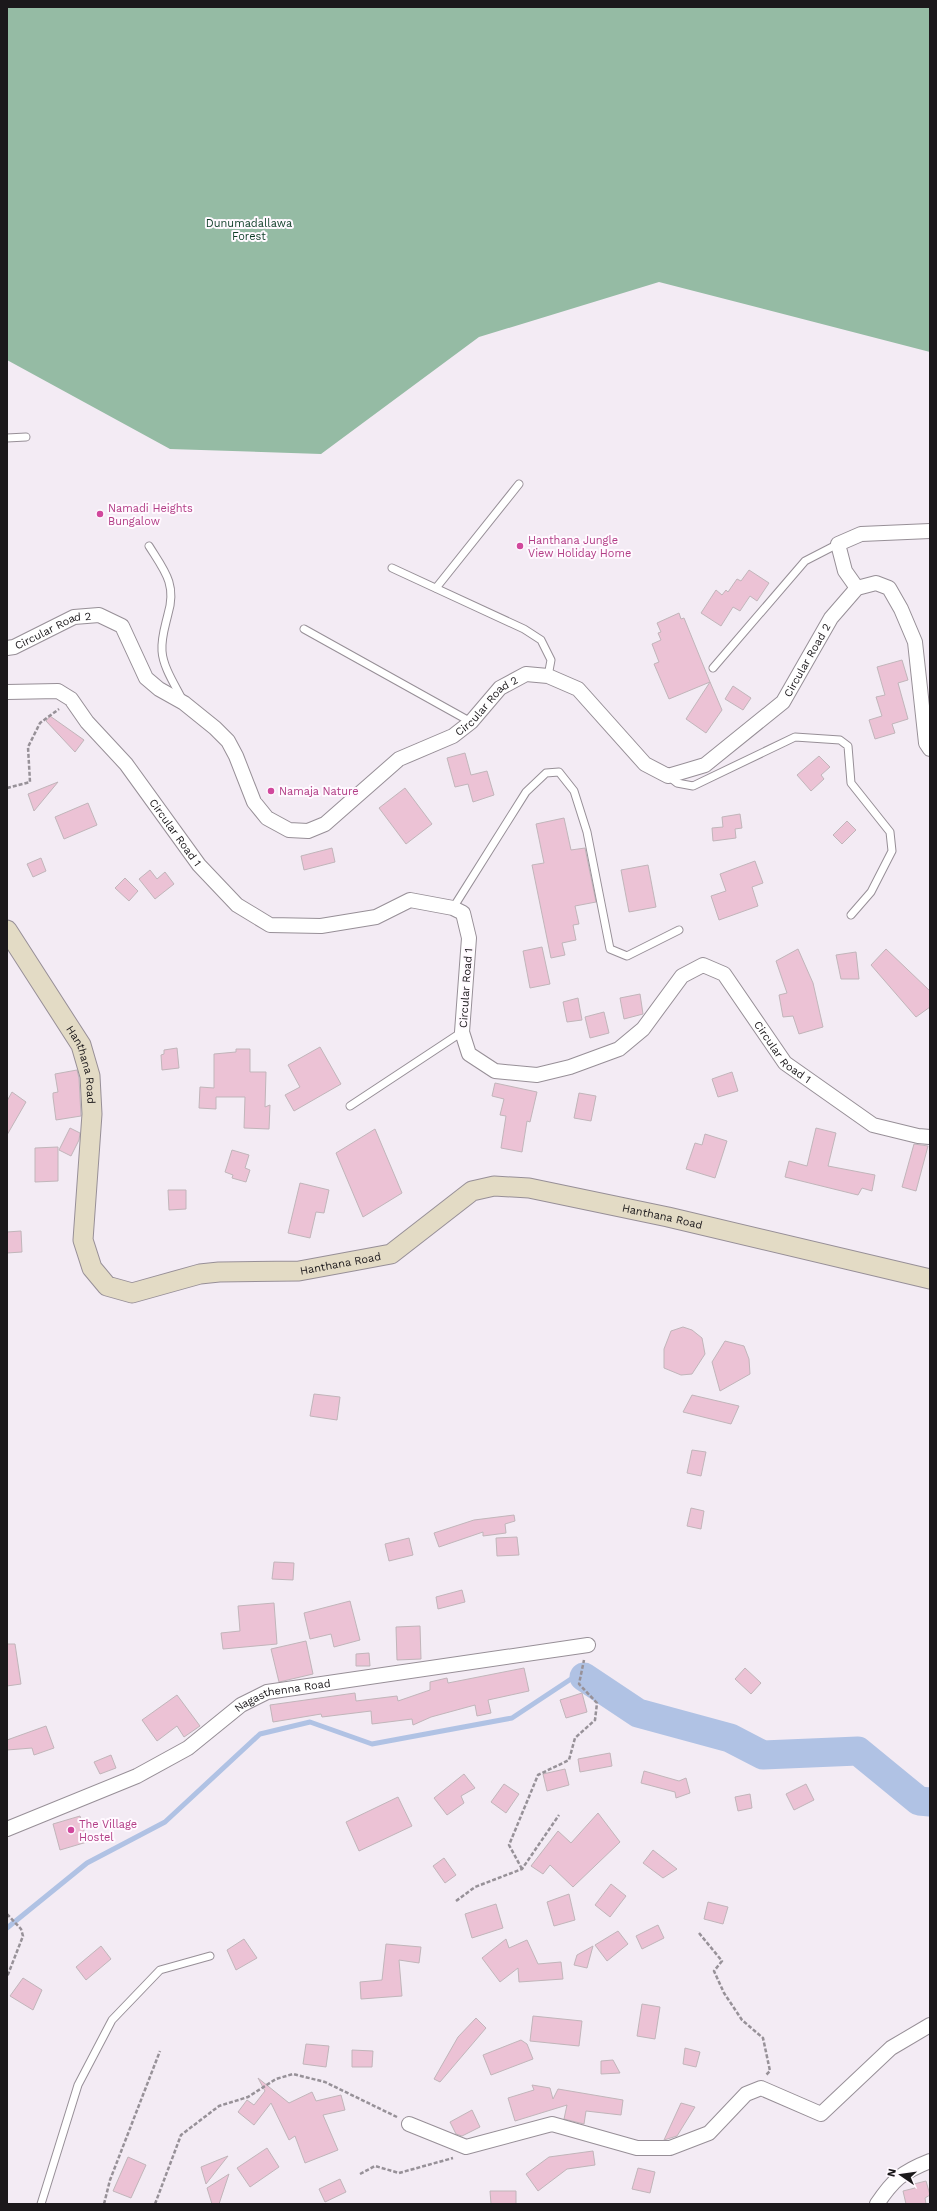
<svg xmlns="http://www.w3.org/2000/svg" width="937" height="2211" viewBox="0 0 937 2211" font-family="'Work Sans',sans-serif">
	<rect width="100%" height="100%" fill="#f3ebf4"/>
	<path fill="#95bba4" d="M7,7H930V352L659,282L479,337L321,454L170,449L7,360Z"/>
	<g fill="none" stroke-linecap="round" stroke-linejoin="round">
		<path stroke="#b0c2e4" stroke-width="5" d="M7,1928L87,1863L165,1822L260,1734L310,1722L372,1744L512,1718L574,1677"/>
		<path stroke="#b0c2e4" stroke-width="29" d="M584,1677L638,1713L730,1738L763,1755L858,1751L919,1801L930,1802"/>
	</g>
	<g fill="#ecc2d5" stroke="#c1b5ba">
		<path d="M749,570L769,583L757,601L750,596L740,611L733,607L721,626L701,613L716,590L722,595L726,590L728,592L737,579L741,581Z"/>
		<path d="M679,613L681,619L684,618L710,682L669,699L654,664L659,662L652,644L661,640L658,633L661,632L657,623Z"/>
		<path d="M902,660L908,680L898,683L908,719L892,724L895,733L875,739L869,720L882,716L876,697L885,695L877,667Z"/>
		<path d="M710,682L722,710L706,733L686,719Z"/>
		<path d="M733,686L751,698L743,710L725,699Z"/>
		<path d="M50,716L84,740L75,752L46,721Z"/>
		<path d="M465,753L471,775L487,771L494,795L473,802L468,784L455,787L447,758Z"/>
		<path d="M819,756L830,767L821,775L824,779L811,791L797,775Z"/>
		<path d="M58,782L34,811L28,794Z"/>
		<path d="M405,788L432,824L406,844L379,808Z"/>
		<path d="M88,803L97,825L64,839L55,817Z"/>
		<path d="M740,814L742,828L735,829L736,838L713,841L712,828L723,827L722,817Z"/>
		<path d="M564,818L571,850L585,848L596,902L575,906L579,924L573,925L576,940L562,943L565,955L551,958L532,865L544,863L536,824Z"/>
		<path d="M847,821L856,830L842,844L833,835Z"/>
		<path d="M332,848L335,862L304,870L301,856Z"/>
		<path d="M41,858L46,871L33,877L27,864Z"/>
		<path d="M755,861L763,883L752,887L758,906L719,920L711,896L726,891L720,874Z"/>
		<path d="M648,865L656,907L629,912L621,870Z"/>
		<path d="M150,870L157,879L165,872L174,884L155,899L139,879Z"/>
		<path d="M125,878L138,891L129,901L115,888Z"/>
		<path d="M542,947L550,984L530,988L523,951Z"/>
		<path d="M798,949L813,983L823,1027L799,1034L793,1016L783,1017L779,995L787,993L776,961Z"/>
		<path d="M886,949L930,991V1007L916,1017L871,965Z"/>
		<path d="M856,952L859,979H841L836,955Z"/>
		<path d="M640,994L643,1014L624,1019L620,998Z"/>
		<path d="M578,998L582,1020L567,1022L563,1002Z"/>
		<path d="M604,1012L609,1033L590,1038L585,1017Z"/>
		<path d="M320,1047L341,1084L294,1111L285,1095L300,1087L288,1065Z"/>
		<path d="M177,1048L179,1068L162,1070L161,1055L164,1054V1050Z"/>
		<path d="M236,1049H250V1072H266L265,1107L270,1105L269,1129L244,1128L245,1097H216V1109L199,1108L200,1087L214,1088V1054L236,1052Z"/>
		<path d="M77,1070L79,1078L81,1116L56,1120L53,1097V1093L58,1092L55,1074Z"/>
		<path d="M732,1072L738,1091L718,1097L712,1079Z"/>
		<path d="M495,1083L537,1092L530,1122L527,1121L522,1152L501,1148L506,1116L500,1115L504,1099L492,1096Z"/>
		<path d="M12,1092L26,1102L7,1135V1101Z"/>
		<path d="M579,1093L596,1096L591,1121L574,1118Z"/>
		<path d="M70,1128L80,1133L79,1140L71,1156L59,1150Z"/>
		<path d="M816,1128L836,1133L828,1166L875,1175L872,1191L862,1188L858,1195L785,1177L789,1161L807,1166Z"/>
		<path d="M375,1129L402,1193L363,1217L336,1153Z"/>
		<path d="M705,1134L727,1141L715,1178L686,1169L695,1143L702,1145Z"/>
		<path d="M914,1144L928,1146L916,1191L902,1187Z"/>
		<path d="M58,1147V1181L35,1182V1148Z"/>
		<path d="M232,1150L249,1155L245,1168L250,1170L246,1182L232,1178L233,1175L225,1172Z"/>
		<path d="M300,1183L329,1190L324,1213L316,1212L310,1238L288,1233Z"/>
		<path d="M168,1190H186V1209L169,1210Z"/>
		<path d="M21,1231L22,1252L7,1253V1232Z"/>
		<path d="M683,1327L692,1330L702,1338L705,1354L692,1374L681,1375L664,1368V1349L671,1331Z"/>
		<path d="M725,1341L744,1346L749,1359L750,1374L720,1391L712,1362Z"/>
		<path d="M314,1394L340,1397L337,1420L310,1416Z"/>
		<path d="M692,1395L739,1406L731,1424L683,1412Z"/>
		<path d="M692,1450L706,1452L701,1476L687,1473Z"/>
		<path d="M691,1508L704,1511L701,1529L687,1526Z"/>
		<path d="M514,1515L515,1521L505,1524L506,1533L483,1536V1532L439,1547L434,1533L474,1520Z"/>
		<path d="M517,1537L519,1555L497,1556L496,1538Z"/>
		<path d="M409,1538L413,1555L389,1561L385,1544Z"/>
		<path d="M274,1562L294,1563L293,1580L272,1579Z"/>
		<path d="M462,1590L465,1602L438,1609L436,1597Z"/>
		<path d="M350,1601L360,1640L334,1647L331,1634L310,1639L304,1613Z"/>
		<path d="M274,1603L277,1644L223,1649L221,1633L240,1631L238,1606Z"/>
		<path d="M420,1626L421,1659L397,1660L396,1627Z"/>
		<path d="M306,1641L313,1674L279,1682L271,1649Z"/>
		<path d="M7,1644H15L21,1684L7,1686Z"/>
		<path d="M369,1653L370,1666H356V1654Z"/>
		<path d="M524,1668L529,1691L488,1700L491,1713L477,1716L475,1705L431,1717L413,1725L412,1719L372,1724L371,1711L322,1717L321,1714L273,1722L270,1705L355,1693L356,1701L397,1696L398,1701L430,1690V1682L447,1678L448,1683Z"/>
		<path d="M745,1668L761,1683L751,1694L735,1679Z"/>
		<path d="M582,1693L587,1712L566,1718L560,1700Z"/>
		<path d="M177,1695L200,1726L184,1737L177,1726L157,1741L142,1720Z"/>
		<path d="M46,1726L54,1748L34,1755L32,1748L7,1750V1740Z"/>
		<path d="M610,1753L612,1766L580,1772L578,1759Z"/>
		<path d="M111,1755L116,1768L100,1774L94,1762Z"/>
		<path d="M565,1769L569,1785L547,1791L543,1774Z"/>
		<path d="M644,1771L679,1781L686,1778L690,1793L676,1798L675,1792L641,1783Z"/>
		<path d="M464,1774L475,1788L461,1796L464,1803L447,1815L434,1798Z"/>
		<path d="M504,1784L519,1794L506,1813L491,1802Z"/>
		<path d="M806,1784L814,1800L794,1810L786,1794Z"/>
		<path d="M750,1794L752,1808L738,1811L735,1797Z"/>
		<path d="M398,1797L412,1826L359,1851L346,1822Z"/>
		<path d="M598,1813L620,1842L573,1887L550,1865L543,1874L531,1866L558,1831L571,1843Z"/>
		<path d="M80,1816L87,1842L60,1850L53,1824Z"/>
		<path d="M653,1850L677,1869L663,1878L643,1863Z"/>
		<path d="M444,1858L456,1875L445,1883L433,1866Z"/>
		<path d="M611,1884L626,1896L610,1917L595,1905Z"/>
		<path d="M569,1894L575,1920L554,1926L547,1902Z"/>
		<path d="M708,1902L728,1907L723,1924L704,1919Z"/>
		<path d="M496,1904L503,1928L472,1938L465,1914Z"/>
		<path d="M658,1925L664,1938L642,1949L636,1936Z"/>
		<path d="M618,1931L628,1944L607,1961L595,1945Z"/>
		<path d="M244,1939L257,1958L236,1970L227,1950Z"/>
		<path d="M506,1939L509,1948L527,1940L538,1964L561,1962L563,1979L519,1982L518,1968L500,1982L482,1958Z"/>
		<path d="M386,1944L421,1947L419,1963L399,1960L402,1996L361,1999L360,1982L382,1980Z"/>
		<path d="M101,1946L111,1959L86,1980L76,1967Z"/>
		<path d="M593,1946L587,1968L574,1965L577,1955Z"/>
		<path d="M23,1978L42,1990L33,2010L10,1996Z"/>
		<path d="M642,2004L660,2007L655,2039L637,2036Z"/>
		<path d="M533,2016L582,2021L579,2046L530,2041Z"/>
		<path d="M476,2018L486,2028L440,2082L434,2079L458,2037Z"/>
		<path d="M521,2040L527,2044L533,2059L491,2075L483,2055Z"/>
		<path d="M306,2044L329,2046L326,2067L303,2064Z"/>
		<path d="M685,2048L700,2052L696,2067L683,2064Z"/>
		<path d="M352,2050L373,2051L372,2067H352Z"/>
		<path d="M613,2060L620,2073L601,2074V2061Z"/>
		<path d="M258,2078L289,2103L312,2092L316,2101L341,2095L345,2110L323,2115L338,2150L305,2163L295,2136L289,2140L271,2103L254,2125L238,2112L247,2100L254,2105L265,2091Z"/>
		<path d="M532,2085L550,2088L553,2099L558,2089L623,2100L621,2115L586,2111L584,2124L564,2119L567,2105L515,2121L508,2098L534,2090Z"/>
		<path d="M681,2103L695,2107L677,2136L664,2140Z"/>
		<path d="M472,2110L480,2127L462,2136L456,2134L450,2122Z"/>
		<path d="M267,2148L279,2167L250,2187L237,2168Z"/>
		<path d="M593,2151L595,2165L567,2169L538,2191L526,2174L549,2157Z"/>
		<path d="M228,2156L206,2184L201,2167Z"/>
		<path d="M128,2157L146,2165L131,2198L113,2191Z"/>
		<path d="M638,2168L655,2172L650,2193L632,2189Z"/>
		<path d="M229,2174L219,2204H212L207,2188Z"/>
		<path d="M340,2179L346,2192L325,2202L319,2189Z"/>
		<path d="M926,2181L930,2195L925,2198L926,2204H906L903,2191L915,2188L914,2184Z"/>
		<path d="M490,2191H516V2204H491Z"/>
	</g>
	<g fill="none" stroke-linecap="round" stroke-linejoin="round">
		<defs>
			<g id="lane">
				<path d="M7,438L26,437"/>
				<path d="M149,546C164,570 177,584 168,614C165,627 161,638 162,651C163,667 175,685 182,699"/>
				<path d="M392,568L524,629L541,640L551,660L548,676"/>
				<path d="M436,588L519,484"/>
				<path d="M304,629L471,722"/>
				<path d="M713,668L805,561L838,544"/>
				<path d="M668,776L677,783L693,786L795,737L840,740L848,746L851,783L890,832L892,851L871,892L851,915"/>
				<path d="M453,908L526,792L546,773L559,772L574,791L587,832L610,949L627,956L679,930"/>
				<path d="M350,1106L462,1032"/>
				<path d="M41,2204L78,2085L112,2020L160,1970L210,1956"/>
			</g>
			<g id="street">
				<path d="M857,588L845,571L838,544L861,534L930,531"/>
				<path id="s1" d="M7,648L14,647L74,617L99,615L122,626L146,678L159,689L184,703L215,728L228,741L236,756L254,802L267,818L289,830L308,831L325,824L399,759L453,736L471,722L500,688L526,674L548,676L578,689L645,764L668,776L705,765L783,702L831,618L857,588L876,583L889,588L901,609L915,642L926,743L930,749"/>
				<path id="s2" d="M7,692L58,691L71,699L87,722L126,764L199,865L237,905L270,925L321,926L376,917L410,900L453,908L463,913L469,938L462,1032L469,1054L495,1071L537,1075L570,1067L619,1049L643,1029L682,976L703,965L724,974L785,1063L873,1125L918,1136L930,1137"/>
				<path id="s3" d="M7,1829L137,1776L188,1748L241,1705L267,1692L588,1645"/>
				<path d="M409,2124L466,2147L552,2124L637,2148H670L709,2133L746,2094L761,2088L821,2114L891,2048L930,2025"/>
				<path d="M877,2204C893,2180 902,2172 930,2161"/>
			</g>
			<g id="secondary">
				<path id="s4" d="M7,930L81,1045L90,1076L92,1114L83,1240L92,1268L107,1286L132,1293L200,1274L219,1272L299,1271L391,1254L472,1191L494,1186L529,1188L668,1217L930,1279"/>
			</g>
		</defs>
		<use href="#lane" stroke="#978f97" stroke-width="9"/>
		<use href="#street" stroke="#978f97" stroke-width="16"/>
		<use href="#secondary" stroke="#978f97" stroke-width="21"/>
		<g stroke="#979198" stroke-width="2.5" stroke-dasharray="4 2" stroke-linecap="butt">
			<path d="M7,788L30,782L28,747L40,723L59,709"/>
			<path d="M522,1869L509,1845L538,1775L569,1760L575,1738L595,1720L597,1703L579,1684L584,1660"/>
			<path d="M456,1901L475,1887L522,1869L559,1815"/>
			<path d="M7,1914L21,1929L23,1936L7,1977"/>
			<path d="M699,1933L722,1961L714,1971L724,1993L742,2020L763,2038L770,2071L766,2075"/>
			<path d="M360,2174L375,2166L399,2173L453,2158"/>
			<path d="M104,2204L110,2180L160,2051"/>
			<path d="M155,2204L181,2135L219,2106L248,2097L276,2079L293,2074L325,2082L397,2117"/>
		</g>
		<use href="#lane" stroke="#fff" stroke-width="7"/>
		<use href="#street" stroke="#fff" stroke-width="14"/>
		<use href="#secondary" stroke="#e3dbc5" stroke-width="19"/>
	</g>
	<g fill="#d1479c" stroke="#fff9ff" stroke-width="1.5">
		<circle cx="100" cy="514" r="4"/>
		<circle cx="520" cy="546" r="4"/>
		<circle cx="271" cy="791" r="4"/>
		<circle cx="71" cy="1830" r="4"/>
	</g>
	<g text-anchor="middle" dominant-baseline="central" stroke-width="4" stroke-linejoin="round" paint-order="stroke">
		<g font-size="11" fill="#0d3d26" stroke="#fff9ff">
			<text x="249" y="223">Dunumadallawa<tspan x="249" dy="13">Forest</tspan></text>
		</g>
		<g font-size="11" fill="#b23c85" stroke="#fff9ff" text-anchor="start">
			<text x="108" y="508">Namadi Heights<tspan x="108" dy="13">Bungalow</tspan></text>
			<text x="528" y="540">Hanthana Jungle<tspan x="528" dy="13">View Holiday Home</tspan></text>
			<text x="279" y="791">Namaja Nature</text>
			<text x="79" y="1824">The Village<tspan x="79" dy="13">Hostel</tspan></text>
		</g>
		<g font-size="11" fill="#1b181b" stroke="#fff9ff">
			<text stroke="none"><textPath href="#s1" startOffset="50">Circular Road 2</textPath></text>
			<text stroke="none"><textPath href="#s1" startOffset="1058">Circular Road 2</textPath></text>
			<text stroke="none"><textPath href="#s1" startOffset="638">Circular Road 2</textPath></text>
			<text stroke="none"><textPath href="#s2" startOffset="236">Circular Road 1</textPath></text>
			<text transform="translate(466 988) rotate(-86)">Circular Road 1</text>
			<text stroke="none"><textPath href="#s2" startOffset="1114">Circular Road 1</textPath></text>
			<text stroke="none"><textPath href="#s4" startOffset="156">Hanthana Road</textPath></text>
			<text stroke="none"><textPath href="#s4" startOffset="972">Hanthana Road</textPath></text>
			<text stroke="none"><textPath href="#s4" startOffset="624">Hanthana Road</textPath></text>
			<text stroke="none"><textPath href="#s3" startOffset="310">Nagasthenna Road</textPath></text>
		</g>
	</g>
	<rect width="937" height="2211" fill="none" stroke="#1b181b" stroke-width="16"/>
	<g transform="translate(901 2175) rotate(283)" stroke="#fff9ff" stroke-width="3" paint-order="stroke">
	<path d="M0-3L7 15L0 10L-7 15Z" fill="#1b181b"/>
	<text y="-6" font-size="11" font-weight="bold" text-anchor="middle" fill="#1b181b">N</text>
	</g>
</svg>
